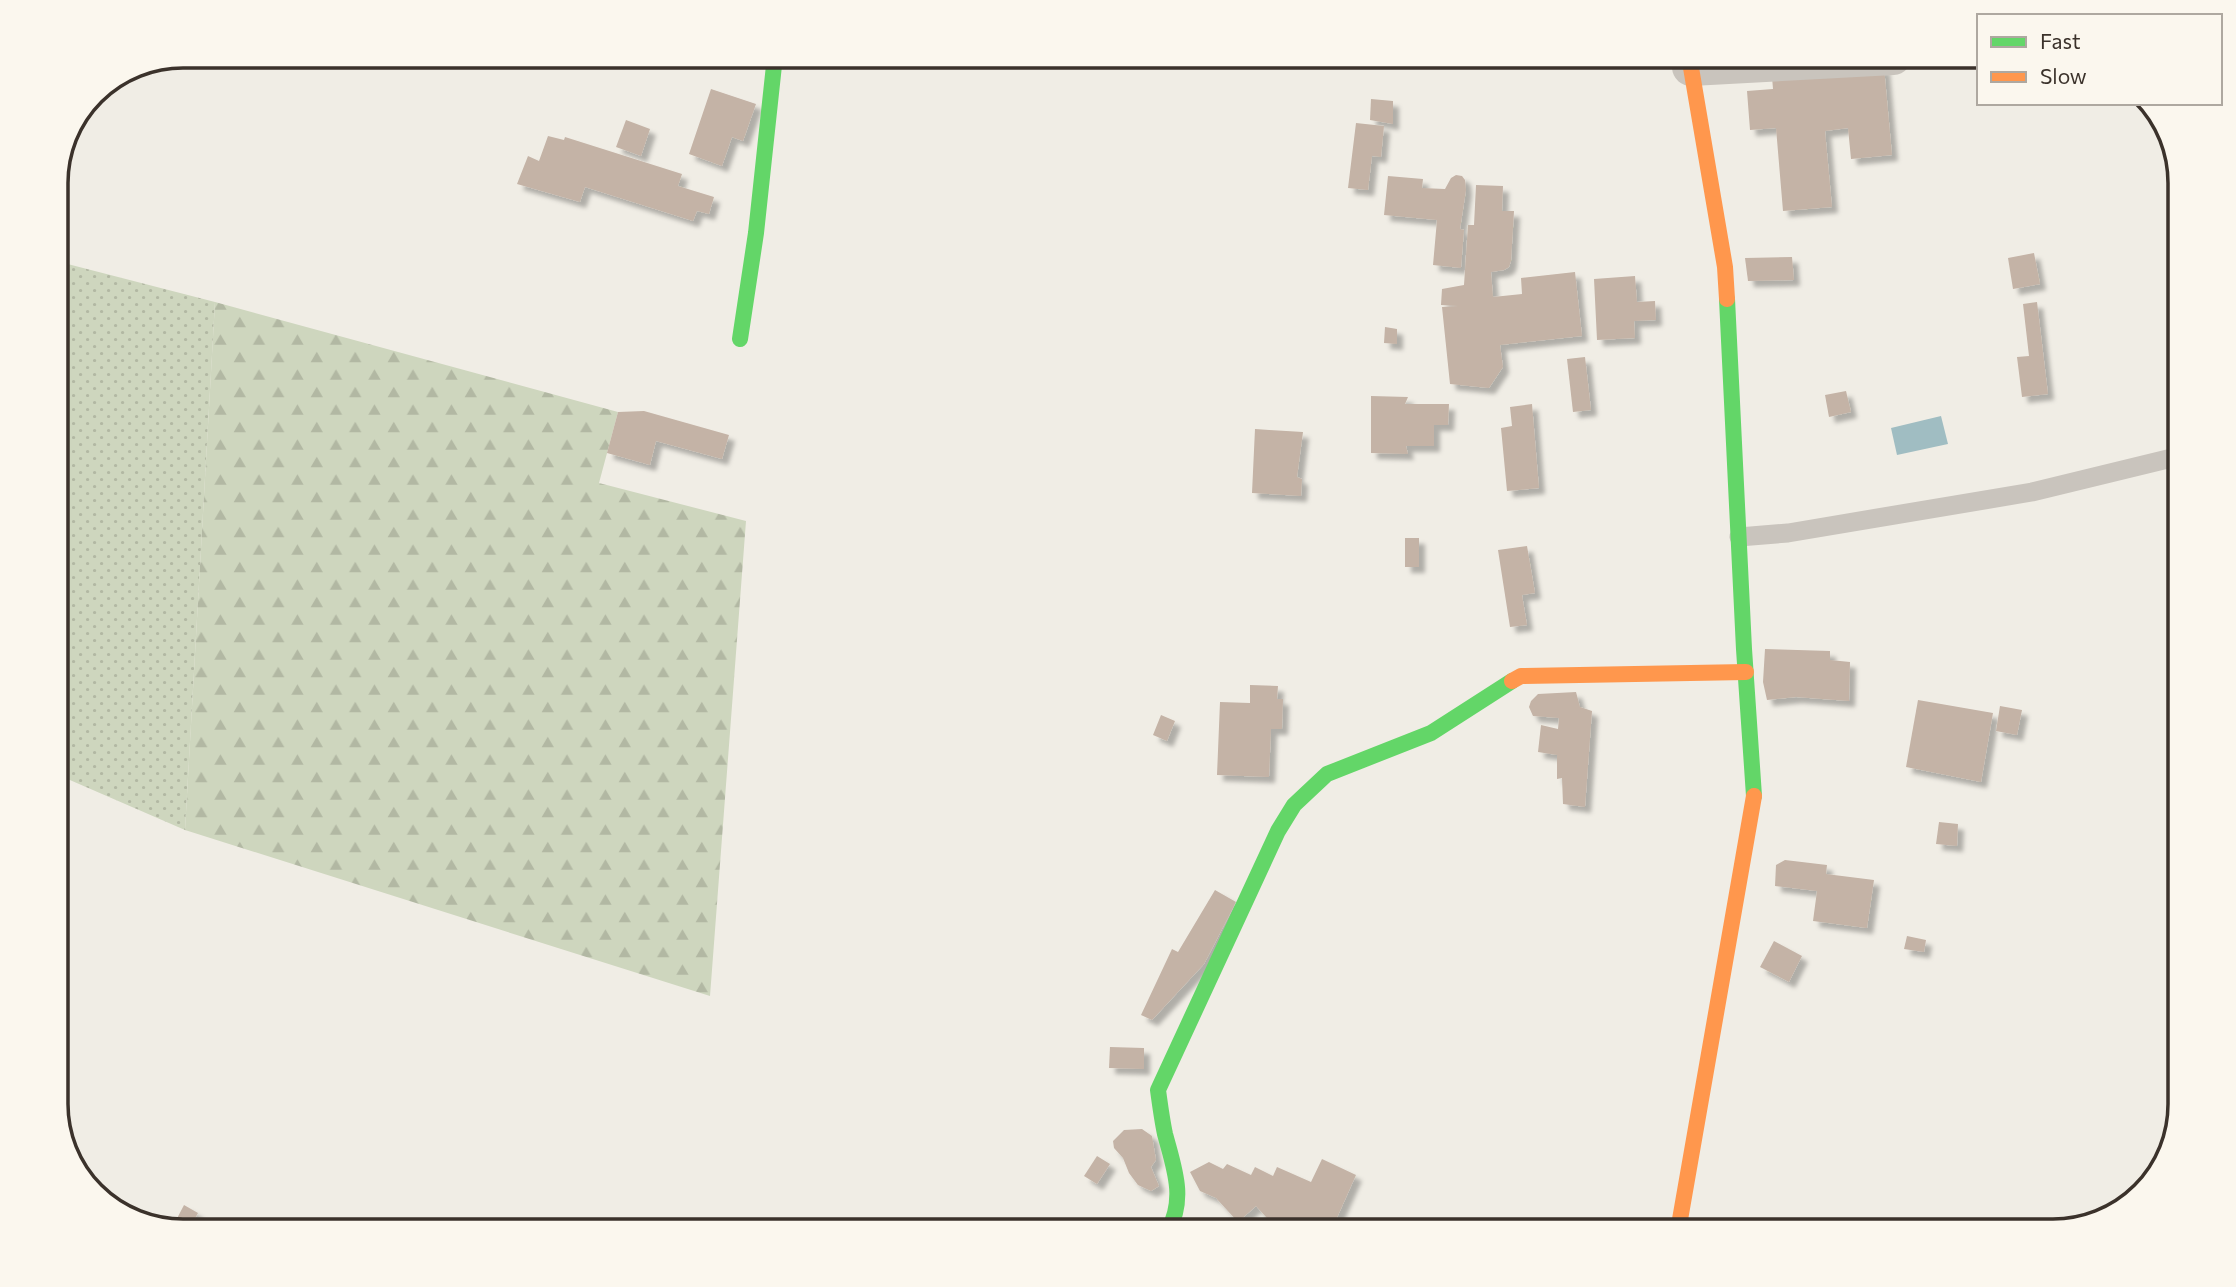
<svg xmlns="http://www.w3.org/2000/svg" width="2236" height="1287" viewBox="0 0 2236 1287" font-family="Commissioner,sans-serif">
	<defs>
		<pattern id="grass-dots" width="8" height="8" patternUnits="userSpaceOnUse" patternTransform="scale(1.75)"><rect width="8" height="8" fill="#ced6be"/><path d="M2 2h.1M6 6h.1" fill="none" stroke="#b2b8a3" stroke-width="1.8" stroke-linecap="round"/></pattern>
		<pattern id="forest-firs" width="22" height="20" patternUnits="userSpaceOnUse" patternTransform="scale(1.75)"><rect width="22" height="20" fill="#ced6be"/><path d="M5 1l3.5 6h-7zM16 11l3.5 6h-7z" fill="#b2b8a3"/></pattern>
		<filter id="shadow"><feDropShadow dx="6" dy="6" stdDeviation="2" flood-color="#0004"/></filter>
	</defs>
	<rect width="100%" height="100%" fill="#f0ede5"/>
	<path fill="url(#grass-dots)" d="M56,261L215,302L185,830L56,774Z"/>
	<path fill="url(#forest-firs)" d="M215,302L618,412L599,483L746,521L710,996L185,830Z"/>
	<path fill="#a0bdc2" d="M1941,416L1948,444L1897,455L1891,428Z"/>
	<g fill="#c4b3a6" filter="url(#shadow)">
		<path d="M1884,67L1892,155L1851,159L1848,128L1825,131L1832,207L1783,211L1776,128L1750,130L1747,91L1773,89L1772,77Z"/>
		<path d="M711,89L756,104L743,141L732,137L722,166L689,154Z"/>
		<path d="M1371,99L1393,101V124L1370,120Z"/>
		<path d="M626,120L650,129L641,156L616,147Z"/>
		<path d="M1356,123L1384,126L1381,157L1372,156L1368,190L1348,188Z"/>
		<path d="M548,136L564,140L565,137L682,174L678,186L714,197L709,214L697,211L693,221L585,187L580,202L517,184L528,156L539,161Z"/>
		<path d="M1456,175L1462,176L1465,180L1466,190L1460,229L1464,230L1461,268L1433,265L1437,220L1384,215L1388,176L1423,179L1422,188L1445,189L1451,178Z"/>
		<path d="M1476,185L1503,186L1502,211H1514L1511,261L1509,267L1504,270L1491,272L1493,297L1522,294L1521,278L1575,272L1582,336L1500,345L1503,367L1489,388L1450,384L1442,307L1458,306L1441,305L1442,289L1464,285L1468,225H1474Z"/>
		<path d="M2034,253L2040,284L2013,289L2008,258Z"/>
		<path d="M1792,257L1794,280L1748,281L1745,258Z"/>
		<path d="M1635,276L1637,302L1655,301L1656,320L1634,321L1635,338L1597,340L1594,279Z"/>
		<path d="M2037,302L2048,394L2022,397L2017,357L2029,356L2023,304Z"/>
		<path d="M1385,327L1397,329V344L1384,343Z"/>
		<path d="M1585,357L1591,410L1573,412L1567,359Z"/>
		<path d="M1846,391L1851,412L1829,417L1825,395Z"/>
		<path d="M1371,396L1408,397L1405,404H1449L1448,425H1434V446H1406L1408,454L1371,453Z"/>
		<path d="M1532,404L1539,488L1507,491L1501,428L1512,426L1510,407Z"/>
		<path d="M644,411L729,435L722,459L656,441L650,465L607,453L618,412Z"/>
		<path d="M1255,429L1303,432L1297,477L1302,479L1301,496L1252,493Z"/>
		<rect x="1405" y="538" width="14" height="29"/>
		<path d="M1527,546L1535,593L1522,595L1527,625L1510,627L1498,550Z"/>
		<path d="M1765,649L1830,651V660L1850,662L1849,701L1796,697L1767,700L1763,682Z"/>
		<path d="M1250,685L1278,686L1277,699H1283L1282,729H1271L1269,777L1217,775L1220,702L1250,703Z"/>
		<path d="M1576,692L1580,707L1592,711L1585,807L1563,804L1562,778L1557,779V755L1538,752L1541,725L1558,729L1559,718L1533,716L1529,707L1531,701L1538,694Z"/>
		<path d="M1918,700L1993,713L1981,782L1906,767Z"/>
		<path d="M2000,706L2022,710L2017,735L1996,731Z"/>
		<path d="M1161,715L1175,721L1167,741L1153,735Z"/>
		<path d="M1939,822L1958,824L1957,846L1936,844Z"/>
		<path d="M1785,860L1827,865L1826,874L1874,880L1867,928L1813,921L1817,891L1775,886L1776,865Z"/>
		<path d="M1215,890L1236,902L1204,964L1152,1020L1141,1015L1172,949L1178,952Z"/>
		<path d="M1907,936L1926,940L1924,952L1904,949Z"/>
		<path d="M1774,941L1802,956L1789,982L1760,967Z"/>
		<path d="M1110,1047L1144,1048V1069L1109,1068Z"/>
		<path d="M1142,1129L1152,1136L1156,1160L1151,1167L1159,1186L1151,1191L1138,1185L1129,1173L1123,1158L1114,1148L1113,1141L1124,1130Z"/>
		<path d="M1097,1156L1110,1164L1097,1184L1084,1176Z"/>
		<path d="M1322,1159L1356,1175L1331,1231H1274L1276,1228L1256,1206L1238,1222L1216,1198L1200,1191L1190,1172L1209,1162L1223,1169L1227,1164L1251,1175L1255,1167L1273,1176L1277,1167L1311,1182Z"/>
		<path d="M184,1205L198,1213L188,1231L172,1228Z"/>
	</g>
	<g fill="none" stroke-linecap="round" stroke-linejoin="round">
		<path stroke="#c9c4bd" stroke-width="19" d="M1739,537L1788,533L2032,492L2180,456"/>
		<path stroke="#c9c4bd" stroke-width="38" d="M1691,67L1893,56"/>
		<g stroke="#63d668" stroke-width="16">
			<path d="M1727,299L1744,649L1754,796"/>
			<path d="M740,339L756,233L775,56"/>
			<path d="M1168,1231C1186,1198 1174,1168 1165,1134C1162,1120 1160,1105 1158,1090L1278,831L1294,805L1327,774L1431,733L1512,681"/>
		</g>
		<g stroke="#ff974d" stroke-width="16">
			<path d="M1689,56L1725,267L1727,299"/>
			<path d="M1512,681L1521,676L1746,672"/>
			<path d="M1678,1231L1754,796"/>
		</g>
	</g>
	<path d="M0 0H2236V1287H0ZM183 68H2053A115 115 0 0 1 2168 183V1104A115 115 0 0 1 2053 1219H183A115 115 0 0 1 68 1104V183A115 115 0 0 1 183 68Z" fill="#fbf7ee" fill-rule="evenodd"/>
	<path fill="none" stroke="#3b322b" stroke-width="3.5" d="M183 68H2053A115 115 0 0 1 2168 183V1104A115 115 0 0 1 2053 1219H183A115 115 0 0 1 68 1104V183A115 115 0 0 1 183 68Z"/>
	<rect x="1977" y="14" width="245" height="91" fill="#fbf7ee" stroke="#aea8a0" stroke-width="2"/>
	<rect x="1991" y="37" width="35" height="10" fill="#63d668" stroke="#aea8a0" stroke-width="2"/>
	<text x="2040" y="49" font-size="21" fill="#3b322b">Fast</text>
	<rect x="1991" y="72" width="35" height="10" fill="#ff974d" stroke="#aea8a0" stroke-width="2"/>
	<text x="2040" y="84" font-size="21" fill="#3b322b">Slow</text>
</svg>
